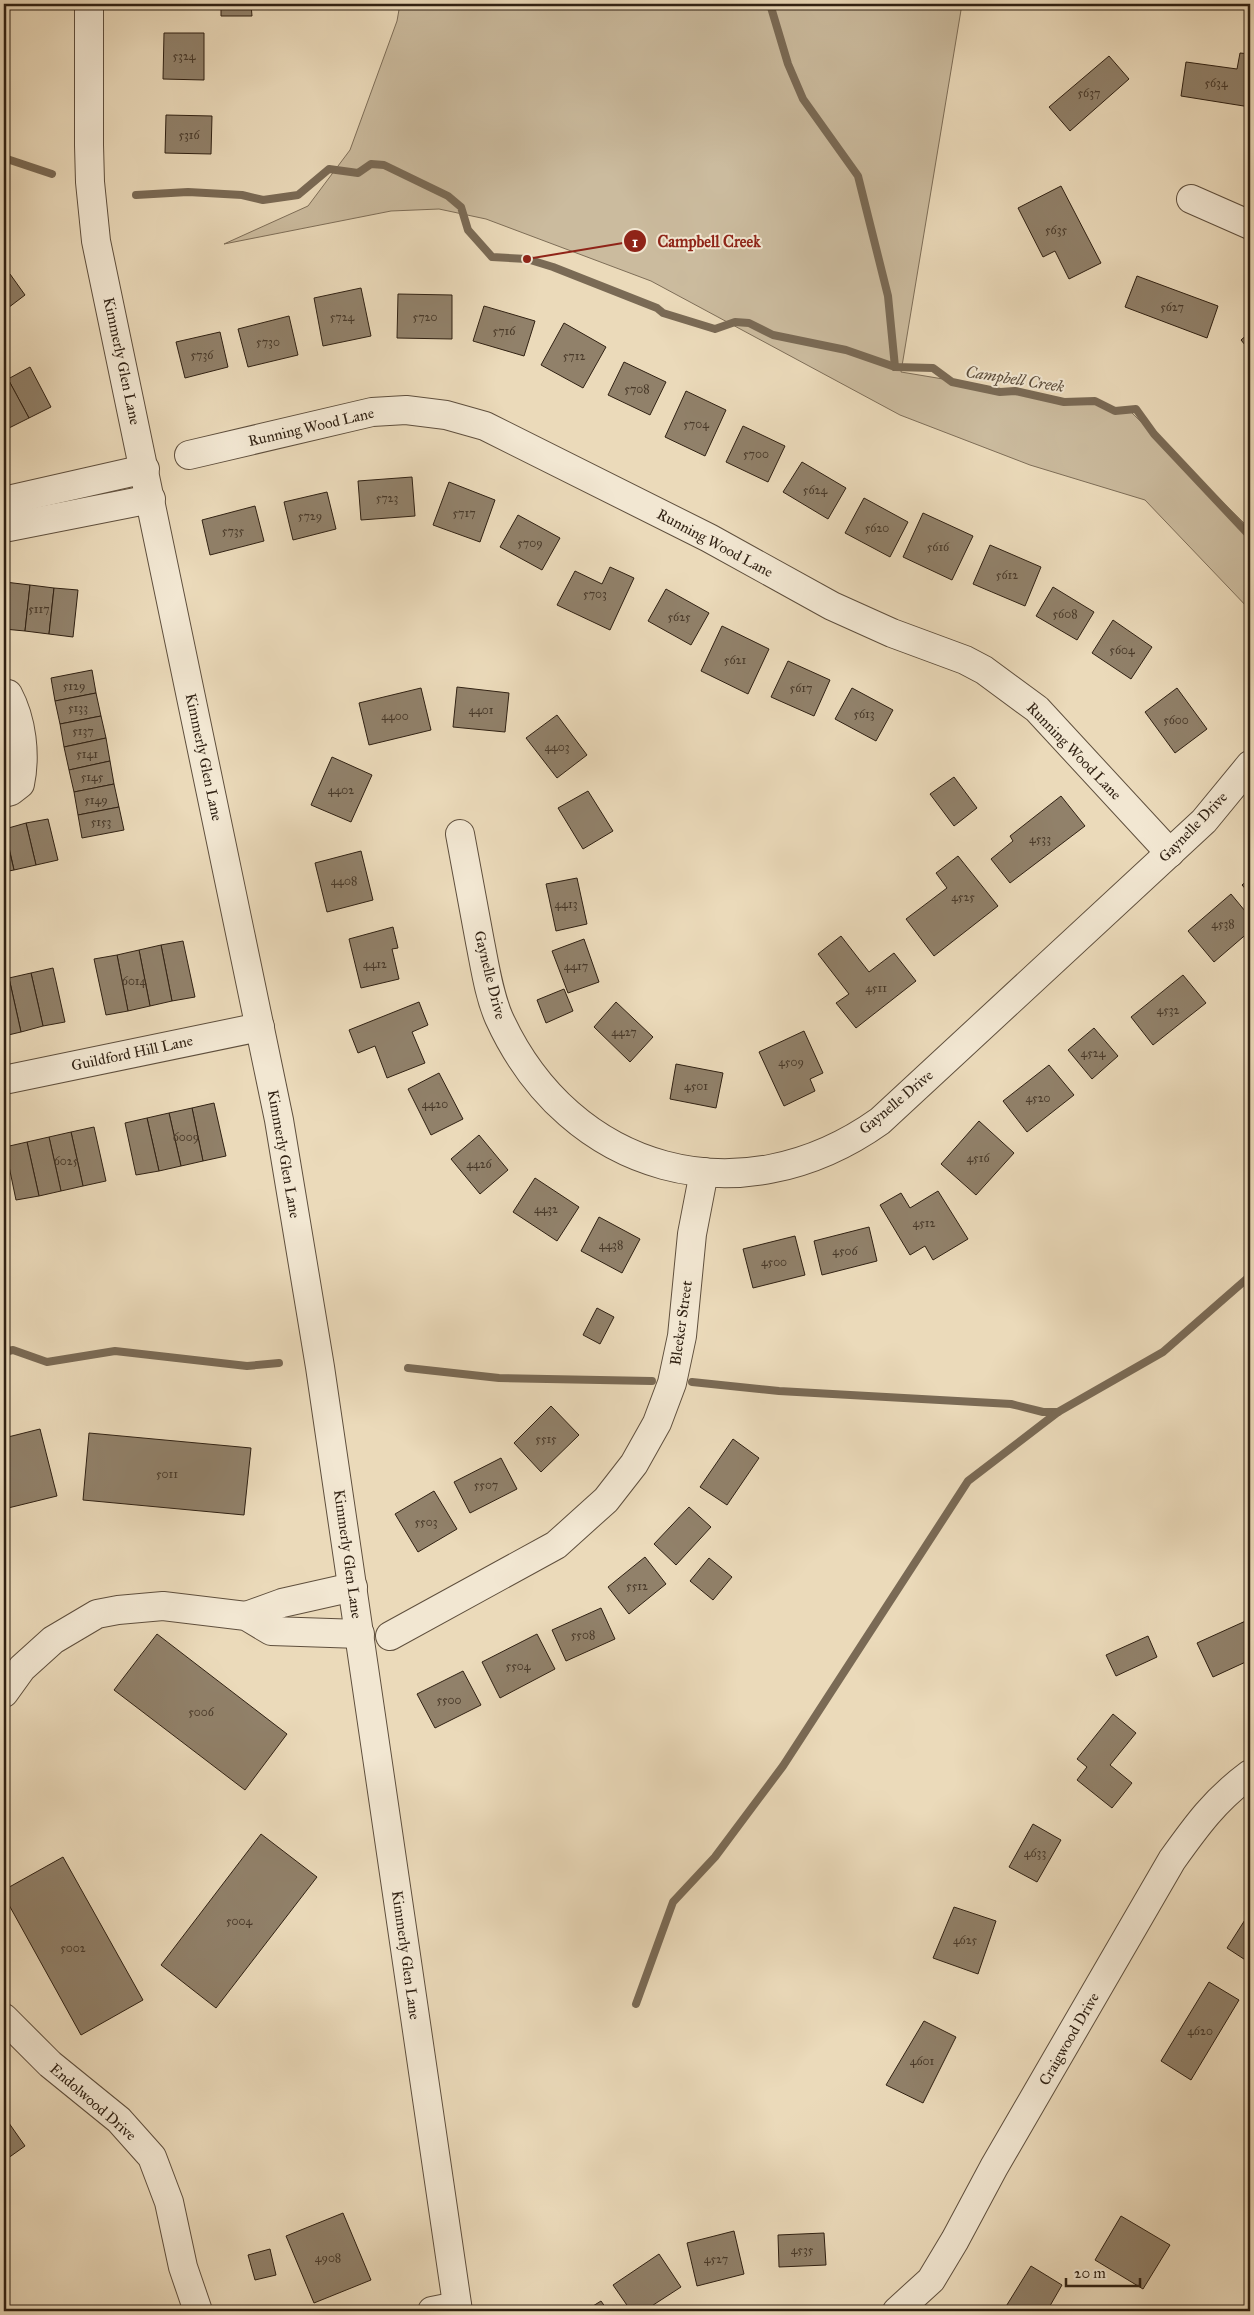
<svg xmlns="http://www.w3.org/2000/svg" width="1254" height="2315" viewBox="0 0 1254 2315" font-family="'IM FELL Great Primer',serif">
	<rect width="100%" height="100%" fill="#ebdaba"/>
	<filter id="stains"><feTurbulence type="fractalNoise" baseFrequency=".004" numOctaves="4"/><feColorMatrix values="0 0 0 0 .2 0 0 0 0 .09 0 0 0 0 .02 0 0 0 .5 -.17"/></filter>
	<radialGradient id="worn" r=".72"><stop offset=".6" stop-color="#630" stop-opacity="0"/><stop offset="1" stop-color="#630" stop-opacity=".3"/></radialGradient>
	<path fill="#cbbb9e" stroke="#7e6e58" d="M400,4H962L901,372L1129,410L1250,529V610L1145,500L1030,465L900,415L651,281L486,219L439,209L391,211L224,244L308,206L350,150L397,21Z"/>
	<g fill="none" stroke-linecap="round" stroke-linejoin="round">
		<g stroke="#7a6a55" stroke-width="8">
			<path d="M770,4L788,64L803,99L858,176L888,296L895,367"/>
			<path d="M4,158L52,174"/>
			<path d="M136,195L188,192L242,195L263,200L298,195L329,169L358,173L371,164L384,165L448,196L461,207L468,230L492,257L527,259L553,267L657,308L663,313L715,329L735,322L749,323L773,335L846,350L895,367L933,368L952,382L1000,392L1015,391L1064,402L1095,401L1115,411L1136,409L1154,434L1250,536"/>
			<path d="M4,1352L13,1350L47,1362L115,1351L247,1366L279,1363"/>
			<path d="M408,1368L499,1378L652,1381"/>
			<path d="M692,1382L779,1391L1011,1404L1043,1412H1058"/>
			<path d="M636,2004L673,1902L715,1857L783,1766L968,1481L1058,1412L1163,1352L1250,1276"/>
		</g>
	</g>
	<g fill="#91816a" stroke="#302113">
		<path d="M221,4H251L252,16H221Z"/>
		<path d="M164,33H204V80L163,79Z"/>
		<path d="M1240,53L1250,54V107L1181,96L1186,62L1237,69Z"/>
		<path d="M1109,56L1129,79L1070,131L1049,107Z"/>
		<path d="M166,115L212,116L211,154L165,153Z"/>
		<path d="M1061,186L1101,263L1069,279L1055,251L1043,257L1018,208Z"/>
		<path d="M10,274L25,295L4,311V279Z"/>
		<path d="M1137,276L1218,306L1207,338L1125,307Z"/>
		<path d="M361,288L371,336L323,346L314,298Z"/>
		<path d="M398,294L452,295V339L397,338Z"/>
		<path d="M484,306L535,321L524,356L473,341Z"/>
		<path d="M289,316L298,355L248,367L238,329Z"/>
		<path d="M564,323L606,347L583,388L541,365Z"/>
		<path d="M220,332L228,367L185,378L176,342Z"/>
		<path d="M1250,332V351L1241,340Z"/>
		<path d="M624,362L666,382L650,415L608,395Z"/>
		<path d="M30,367L51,407L29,418L8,379Z"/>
		<path d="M8,379L29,418L7,429L4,423V381Z"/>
		<path d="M686,391L726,410L705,456L665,437Z"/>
		<path d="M743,426L785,446L768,482L726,462Z"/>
		<path d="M802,462L846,488L828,519L783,492Z"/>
		<path d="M412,477L415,516L361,520L358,481Z"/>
		<path d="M449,482L495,500L480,542L433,525Z"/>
		<path d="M327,492L336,529L293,540L284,502Z"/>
		<path d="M864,498L908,522L890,557L845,533Z"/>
		<path d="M255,506L264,541L210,555L202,520Z"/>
		<path d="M923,513L973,536L952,580L903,557Z"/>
		<path d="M518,515L560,538L542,570L500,547Z"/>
		<path d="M990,545L1041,567L1025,606L973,584Z"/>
		<path d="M610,567L634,578L610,630L557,605L575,571L602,584Z"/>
		<path d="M5,582L30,585L25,631L4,629Z"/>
		<path d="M30,585L54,588L49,634L25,631Z"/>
		<path d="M1053,587L1094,612L1077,640L1036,616Z"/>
		<path d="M54,588L78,590L73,637L49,634Z"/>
		<path d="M666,589L709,613L691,645L648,621Z"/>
		<path d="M1113,620L1152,647L1131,679L1092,653Z"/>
		<path d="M722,626L769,649L748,694L701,671Z"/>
		<path d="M788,661L830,680L814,716L771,697Z"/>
		<path d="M92,670L96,693L55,701L51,678Z"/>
		<path d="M457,687L509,693L505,732L453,727Z"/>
		<path d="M421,688L431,730L369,745L359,703Z"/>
		<path d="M852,688L893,710L876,741L835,719Z"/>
		<path d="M1177,688L1207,729L1175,753L1145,712Z"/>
		<path d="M96,693L101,716L60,724L55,701Z"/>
		<path d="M557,715L587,755L557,778L526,738Z"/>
		<path d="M101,716L106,738L64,747L60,724Z"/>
		<path d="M106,738L110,761L69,770L64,747Z"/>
		<path d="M332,757L372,775L351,822L311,805Z"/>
		<path d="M110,761L114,784L74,792L69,770Z"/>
		<path d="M954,777L977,808L954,826L930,794Z"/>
		<path d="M114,784L119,807L78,815L74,792Z"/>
		<path d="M588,791L613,831L583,849L558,808Z"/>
		<path d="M1061,796L1085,826L1010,883L991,859L1013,841L1010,836Z"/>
		<path d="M119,807L124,830L82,838L78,815Z"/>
		<path d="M48,819L58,860L36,865L26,823Z"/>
		<path d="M26,823L36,865L14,870L5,829Z"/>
		<path d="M4,829L14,870L4,872Z"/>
		<path d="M361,851L373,900L327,912L315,863Z"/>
		<path d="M958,856L998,906L934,956L906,919L947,888L936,873Z"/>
		<path d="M577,878L587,924L556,931L546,884Z"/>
		<path d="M1250,878V894L1242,885Z"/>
		<path d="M1231,894L1250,917V931L1214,962L1188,931Z"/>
		<path d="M393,927L398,948L392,949L399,979L361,988L349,939Z"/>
		<path d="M841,936L869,972L894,953L916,981L856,1028L836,1003L849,994L818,954Z"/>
		<path d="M584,939L599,982L568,993L552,951Z"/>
		<path d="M183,941L195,997L172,1001L161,945Z"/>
		<path d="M161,945L172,1001L150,1006L139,950Z"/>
		<path d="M139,950L150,1006L128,1011L117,955Z"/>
		<path d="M117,955L128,1011L106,1015L94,959Z"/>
		<path d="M53,968L65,1022L43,1026L31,973Z"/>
		<path d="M31,973L43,1026L21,1032L9,978Z"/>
		<path d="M1183,975L1206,1003L1153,1045L1131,1017Z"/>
		<path d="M9,978L21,1032L4,1036V979Z"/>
		<path d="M564,989L573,1011L546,1023L537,1000Z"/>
		<path d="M419,1002L428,1025L412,1032L425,1063L387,1078L375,1046L358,1053L349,1030Z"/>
		<path d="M616,1002L653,1037L630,1062L594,1027Z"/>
		<path d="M1094,1028L1118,1056L1092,1079L1068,1050Z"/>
		<path d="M804,1031L823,1073L810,1079L815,1091L784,1106L759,1052Z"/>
		<path d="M676,1064L723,1073L716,1108L670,1099Z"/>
		<path d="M1049,1065L1074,1095L1027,1132L1003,1101Z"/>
		<path d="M439,1073L463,1119L431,1135L408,1089Z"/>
		<path d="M214,1103L226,1156L203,1161L192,1108Z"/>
		<path d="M192,1108L203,1161L181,1166L169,1113Z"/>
		<path d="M169,1113L181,1166L159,1171L147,1118Z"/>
		<path d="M147,1118L159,1171L136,1175L125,1123Z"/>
		<path d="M979,1121L1014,1153L976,1195L941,1164Z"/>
		<path d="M94,1127L106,1181L83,1186L71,1132Z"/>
		<path d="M71,1132L83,1186L61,1191L49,1137Z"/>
		<path d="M479,1135L508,1170L480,1194L451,1159Z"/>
		<path d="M49,1137L61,1191L39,1196L27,1142Z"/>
		<path d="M27,1142L39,1196L16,1200L5,1147Z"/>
		<path d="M535,1178L579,1207L557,1241L513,1212Z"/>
		<path d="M938,1191L968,1239L933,1260L925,1246L910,1255L880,1205L901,1193L910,1208Z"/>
		<path d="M599,1217L640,1239L622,1273L581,1251Z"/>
		<path d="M869,1227L877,1261L822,1275L814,1241Z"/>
		<path d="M795,1236L805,1275L753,1288L743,1249Z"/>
		<path d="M597,1308L614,1317L600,1344L583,1335Z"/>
		<path d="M551,1406L579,1435L541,1472L514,1443Z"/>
		<path d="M40,1429L57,1496L4,1509V1438Z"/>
		<path d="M89,1433L251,1448L244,1515L83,1500Z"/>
		<path d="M733,1439L759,1458L727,1505L700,1487Z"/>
		<path d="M501,1458L517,1489L470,1513L454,1482Z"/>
		<path d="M434,1491L457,1529L418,1552L395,1514Z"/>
		<path d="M689,1507L711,1527L676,1565L654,1544Z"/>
		<path d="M645,1557L666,1584L629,1614L608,1587Z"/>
		<path d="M709,1558L732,1577L713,1600L690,1581Z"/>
		<path d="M601,1608L615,1639L566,1661L552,1630Z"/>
		<path d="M1250,1619V1660L1213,1677L1197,1643Z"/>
		<path d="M157,1634L287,1734L245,1790L114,1690Z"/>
		<path d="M537,1634L555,1669L500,1698L482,1662Z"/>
		<path d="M1148,1636L1157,1657L1116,1676L1106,1655Z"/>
		<path d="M463,1671L481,1705L435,1728L417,1694Z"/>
		<path d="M1113,1714L1136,1733L1110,1765L1132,1783L1112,1808L1077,1780L1087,1767L1077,1759Z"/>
		<path d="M1033,1824L1061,1840L1037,1882L1009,1867Z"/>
		<path d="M261,1834L317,1877L216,2008L161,1965Z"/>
		<path d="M63,1857L143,2000L81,2035L4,1896V1890Z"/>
		<path d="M954,1907L996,1921L978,1974L933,1958Z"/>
		<path d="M1250,1912V1963L1227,1948Z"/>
		<path d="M1209,1982L1239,2000L1191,2080L1161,2061Z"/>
		<path d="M924,2021L956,2037L923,2103L886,2085Z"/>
		<path d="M4,2116L25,2146L4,2161Z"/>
		<path d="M343,2213L371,2280L314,2303L286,2236Z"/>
		<path d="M1121,2216L1170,2245L1143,2289L1095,2260Z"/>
		<path d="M734,2231L744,2274L697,2286L687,2243Z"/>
		<path d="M824,2233L826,2265L779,2267L778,2235Z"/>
		<path d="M270,2249L276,2275L255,2280L248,2255Z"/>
		<path d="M659,2254L681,2287L644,2311H631L613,2285Z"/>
		<path d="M1031,2266L1062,2285L1047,2311H1010L1005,2308Z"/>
		<path d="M601,2301L608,2311H585Z"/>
	</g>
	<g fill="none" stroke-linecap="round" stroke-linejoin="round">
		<defs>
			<g id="minor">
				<path d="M89,4V145L90,182L96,241L279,1120L320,1367L458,2311"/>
				<path d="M1191,199L1250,225"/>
				<path d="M189,455L372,412L406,410L446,415L485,426L709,538L832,606L892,633L965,660L984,670L1037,709L1170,853"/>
				<path d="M4,501L145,469"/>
				<path d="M4,528L151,499"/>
				<path d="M4,693L8,694C22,720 26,755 20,784L11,791L4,793"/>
				<path d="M460,834C467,870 473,906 480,942C485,967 489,995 499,1018C570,1174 741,1220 880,1121L1204,821L1250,765"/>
				<path d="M4,1080L260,1027"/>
				<path d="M246,1616L282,1603L353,1587"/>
				<path d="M390,1636L556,1545L606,1500L634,1464L657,1423L672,1383L682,1336L692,1234L704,1172"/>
				<path d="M4,1693L22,1668L53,1640L97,1614L118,1610L163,1606L246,1616L271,1631L360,1634"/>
				<path d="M4,2018L50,2064L119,2120L152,2157L169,2202L183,2267L198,2311"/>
				<path d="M432,2311L457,2306"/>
				<path d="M897,2311L931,2280L955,2240L994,2167L1172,1860C1197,1825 1215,1800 1250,1774"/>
			</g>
		</defs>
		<use href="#minor" stroke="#5f4f3d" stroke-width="30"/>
		<use href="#minor" stroke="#f2e7d2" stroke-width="28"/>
	</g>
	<g text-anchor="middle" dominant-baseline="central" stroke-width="4" stroke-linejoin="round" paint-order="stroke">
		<g font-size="12" fill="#483929">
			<text x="184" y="56">5324</text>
			<text x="1216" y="83">5634</text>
			<text x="1089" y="93">5637</text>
			<text x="189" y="135">5316</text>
			<text x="1056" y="230">5635</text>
			<text x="1172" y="307">5627</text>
			<text x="342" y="317">5724</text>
			<text x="425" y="317">5720</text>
			<text x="504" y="331">5716</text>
			<text x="268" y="342">5730</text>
			<text x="202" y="355">5736</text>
			<text x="574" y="356">5712</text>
			<text x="637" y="389">5708</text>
			<text x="696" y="424">5704</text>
			<text x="756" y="454">5700</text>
			<text x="815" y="490">5624</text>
			<text x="387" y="498">5723</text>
			<text x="464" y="513">5717</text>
			<text x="310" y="516">5729</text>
			<text x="877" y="528">5620</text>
			<text x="233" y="531">5735</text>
			<text x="530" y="543">5709</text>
			<text x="938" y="547">5616</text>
			<text x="1007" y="575">5612</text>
			<text x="595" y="594">5703</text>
			<text x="39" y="609">5117</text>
			<text x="1065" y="614">5608</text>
			<text x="679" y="617">5625</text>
			<text x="1122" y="650">5604</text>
			<text x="735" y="660">5621</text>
			<text x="74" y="686">5129</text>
			<text x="801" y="688">5617</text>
			<text x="78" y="708">5133</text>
			<text x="481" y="710">4401</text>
			<text x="864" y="714">5613</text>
			<text x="395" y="716">4400</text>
			<text x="1176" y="720">5600</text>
			<text x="83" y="731">5137</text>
			<text x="557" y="747">4403</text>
			<text x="87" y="754">5141</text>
			<text x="92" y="777">5145</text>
			<text x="341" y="790">4402</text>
			<text x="96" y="800">5149</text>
			<text x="101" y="822">5153</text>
			<text x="1040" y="839">4533</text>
			<text x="344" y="881">4408</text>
			<text x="963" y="897">4525</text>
			<text x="566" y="904">4413</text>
			<text x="1223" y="924">4538</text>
			<text x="375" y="964">4412</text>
			<text x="576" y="966">4417</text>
			<text x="134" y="981">6014</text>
			<text x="876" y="988">4511</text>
			<text x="1168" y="1010">4532</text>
			<text x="624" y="1032">4427</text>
			<text x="1093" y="1053">4524</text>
			<text x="791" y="1062">4509</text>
			<text x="696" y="1086">4501</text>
			<text x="1038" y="1098">4520</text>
			<text x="435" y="1104">4420</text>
			<text x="186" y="1137">6009</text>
			<text x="978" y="1158">4516</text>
			<text x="66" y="1161">6025</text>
			<text x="479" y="1164">4426</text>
			<text x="546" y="1209">4432</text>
			<text x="924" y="1223">4512</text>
			<text x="611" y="1245">4438</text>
			<text x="845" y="1251">4506</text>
			<text x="774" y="1262">4500</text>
			<text x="546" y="1439">5515</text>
			<text x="167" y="1474">5011</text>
			<text x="486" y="1485">5507</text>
			<text x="426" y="1522">5503</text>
			<text x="637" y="1586">5512</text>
			<text x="583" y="1635">5508</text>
			<text x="518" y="1666">5504</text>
			<text x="449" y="1700">5500</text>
			<text x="201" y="1712">5006</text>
			<text x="1035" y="1853">4633</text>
			<text x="239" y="1921">5004</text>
			<text x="965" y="1940">4625</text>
			<text x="73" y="1948">5002</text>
			<text x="1200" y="2031">4620</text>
			<text x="922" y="2061">4601</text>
			<text x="802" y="2250">4535</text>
			<text x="328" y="2258">4908</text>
			<text x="716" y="2259">4527</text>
		</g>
		<g font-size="15" fill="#302113" stroke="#f2e7d2">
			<text transform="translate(122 361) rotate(78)">Kimmerly Glen Lane</text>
			<text transform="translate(311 427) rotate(-13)">Running Wood Lane</text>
			<text transform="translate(715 543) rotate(28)">Running Wood Lane</text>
			<text transform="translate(1074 751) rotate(46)">Running Wood Lane</text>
			<text transform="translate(204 757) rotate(78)">Kimmerly Glen Lane</text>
			<text transform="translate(1193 827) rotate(-46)">Gaynelle Drive</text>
			<text transform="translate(490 975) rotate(76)">Gaynelle Drive</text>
			<text transform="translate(132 1053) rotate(-12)">Guildford Hill Lane</text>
			<text transform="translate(896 1102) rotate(-40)">Gaynelle Drive</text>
			<text transform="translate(284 1154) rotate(80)">Kimmerly Glen Lane</text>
			<text transform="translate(681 1323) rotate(-82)">Bleeker Street</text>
			<text transform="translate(348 1554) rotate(82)">Kimmerly Glen Lane</text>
			<text transform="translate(406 1955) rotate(82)">Kimmerly Glen Lane</text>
			<text transform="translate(1069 2039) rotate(-60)">Craigwood Drive</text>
			<text transform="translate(93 2102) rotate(41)">Endolwood Drive</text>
		</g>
		<g font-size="16" font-style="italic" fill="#5b4c3a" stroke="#f2e7d2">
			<text transform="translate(1015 379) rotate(9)">Campbell Creek</text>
		</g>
	</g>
	<path fill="none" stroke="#8f2418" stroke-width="2" d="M527 259L635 241"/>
	<g fill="#8f2418" stroke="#f2e7d2" stroke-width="2">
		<circle cx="527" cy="259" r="5"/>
		<circle cx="635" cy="241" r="12"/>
	</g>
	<g font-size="15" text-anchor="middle" font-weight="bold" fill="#fff">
		<text x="635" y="247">1</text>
	</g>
	<g font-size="16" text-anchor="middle" font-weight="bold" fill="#8f2418" stroke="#f2e7d2" stroke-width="4" stroke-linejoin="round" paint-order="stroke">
		<text x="709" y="247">Campbell Creek</text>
	</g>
	<rect width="1254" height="2315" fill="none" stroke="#ebdaba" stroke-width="20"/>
	<rect x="5" y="5" width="1244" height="2305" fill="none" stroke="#302113" stroke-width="2.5"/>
	<rect x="10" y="10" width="1234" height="2295" fill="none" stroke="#302113"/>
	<path d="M1066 2278v8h74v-8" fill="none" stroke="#302113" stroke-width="2.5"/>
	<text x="1074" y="2278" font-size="15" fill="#302113" stroke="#f2e7d2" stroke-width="4" paint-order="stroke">20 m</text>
	<rect width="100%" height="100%" filter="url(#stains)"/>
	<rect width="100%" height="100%" fill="url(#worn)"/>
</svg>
